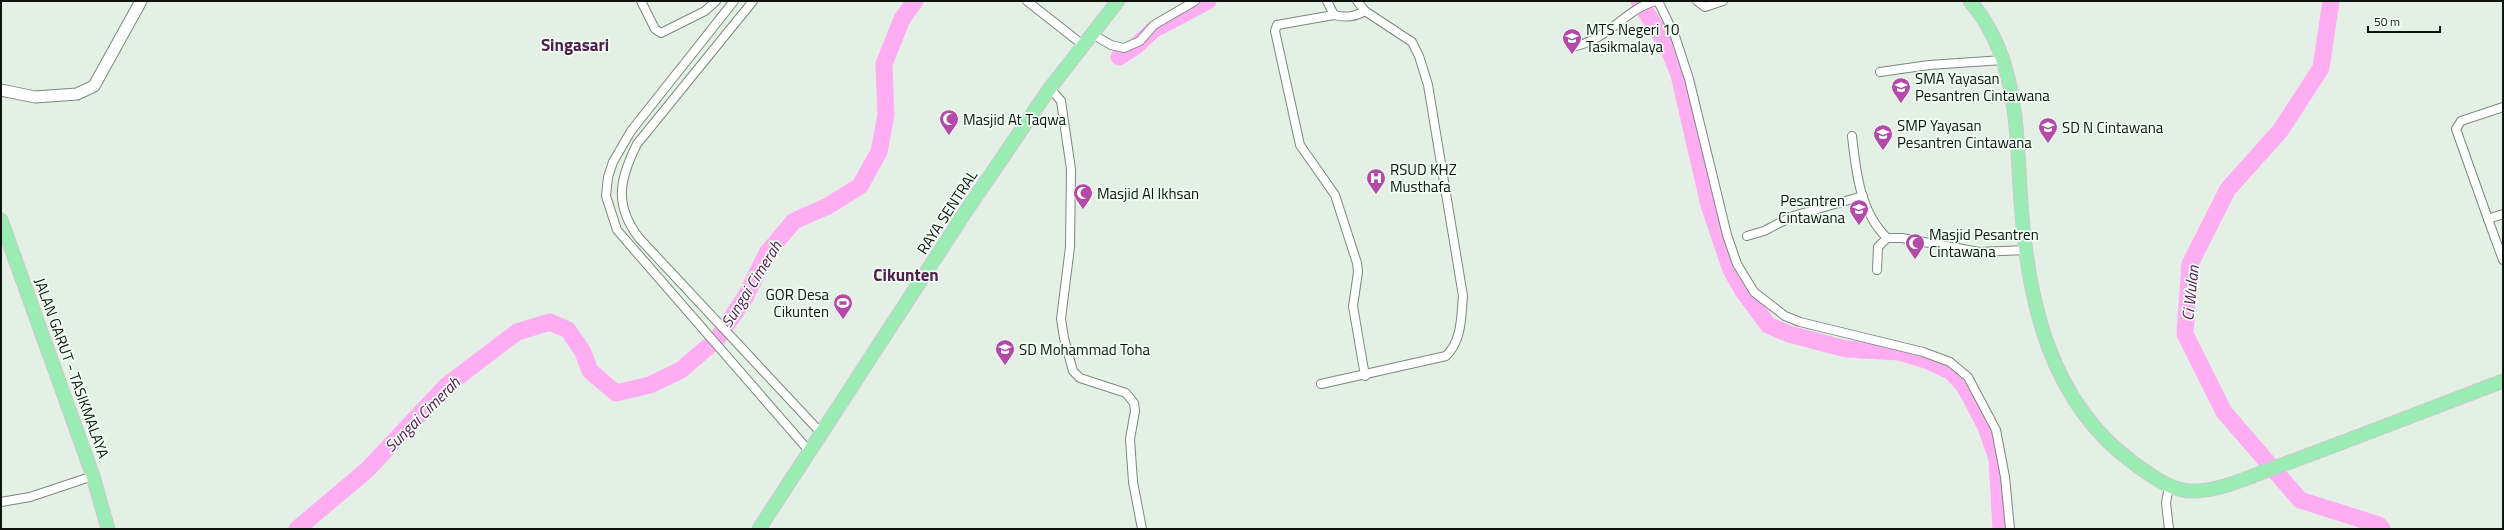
<svg xmlns="http://www.w3.org/2000/svg" width="2504" height="530" viewBox="0 0 2504 530" font-family="'Titillium Web',sans-serif">
	<rect width="100%" height="100%" fill="#e4f0e6"/>
	<g fill="none" stroke-linecap="round" stroke-linejoin="round">
		<g stroke="#feadf3" stroke-width="17">
			<path d="M1639,1L1668,47L1679,75L1709,205L1731,270L1743,291L1768,325L1789,334L1846,349L1899,352L1928,361L1950,371L1962,383L1972,400L1986,427L1997,459L2001,529"/>
			<path d="M2331,1L2321,68L2280,131L2228,189L2190,264L2185,334L2224,412L2300,500L2379,525L2382,529"/>
			<path d="M1119,57L1136,46L1153,30L1208,1"/>
			<path d="M297,529L367,470L446,386L517,332L550,322L568,330L583,352L590,371L616,393L650,385L681,370L717,339L746,296L767,253L794,221L828,206L860,186L879,152L886,115L884,64L902,19L915,1"/>
		</g>
		<defs>
			<g id="minor">
				<path d="M641,1L655,29L661,33L705,11L716,1"/>
				<path d="M734,1L631,131L613,162L608,177L606,196L617,230L810,452"/>
				<path d="M753,1L637,144C619,180 614,205 639,238L822,434"/>
				<path d="M1027,1L1083,45"/>
				<path d="M1357,1L1365,11"/>
				<path d="M1658,1L1675,36L1689,79L1727,235L1737,264L1754,292L1785,316L1800,322L1923,352L1950,362L1968,377L1996,430L2005,477L2010,529"/>
				<path d="M1697,1L1705,7L1723,1"/>
				<path d="M1334,15L1277,25L1275,31L1300,145L1335,195L1357,263L1358,272L1353,306L1365,376"/>
				<path d="M1092,34L1111,45L1124,48L1140,41L1154,25L1195,1"/>
				<path d="M1576,46C1610,38 1627,8 1656,1"/>
				<path d="M1880,72L1929,65L2003,60"/>
				<path d="M1050,88L1061,101L1071,169L1070,247L1061,319L1064,338L1073,371L1080,378L1126,393L1134,403L1135,411L1130,439L1133,482L1142,529"/>
				<path d="M1852,136C1856,172 1860,212 1887,238"/>
				<path d="M2503,214L2488,219L2503,260"/>
				<path d="M2488,219L2456,129L2461,121L2503,107"/>
				<path d="M1747,236L1764,231L1793,216L1863,196"/>
				<path d="M1877,270L1878,247L1887,238H1902L1979,252L2026,250"/>
				<path d="M1321,384L1446,356C1462,340 1461,318 1463,296L1428,85L1419,56L1412,42L1365,11C1354,17 1346,18 1334,15L1327,1"/>
				<path d="M2169,486L2166,503L2169,529"/>
				<path d="M1,502L30,497L93,476"/>
			</g>
			<path id="secondary" d="M1,90L35,97L77,94L94,86L141,1"/>
			<g id="primary">
				<path d="M1970,1C2019,58 2016,132 2021,203C2028,302 2050,403 2135,464C2153,477 2172,492 2196,491C2225,490 2255,474 2282,465C2356,438 2429,409 2503,381"/>
				<path d="M1,220L93,476L108,529"/>
				<path d="M759,529L966,211L1050,88L1118,1"/>
			</g>
		</defs>
		<use href="#minor" stroke="#7c887f" stroke-width="10"/>
		<use href="#secondary" stroke="#7c887f" stroke-width="13"/>
		<use href="#primary" stroke="#cacbca" stroke-width="15"/>
		<use href="#minor" stroke="#fff" stroke-width="8"/>
		<use href="#secondary" stroke="#fff" stroke-width="11"/>
		<use href="#primary" stroke="#9aebb4" stroke-width="13"/>
	</g>
	<defs>
		<symbol id="school-pin" viewBox="-11 -11 22 30"><path d="M0 17L-7.5 6A9.5 9.5 0 1 1 7.5 6Z" fill="#b449aa" stroke="#f1fef3"/><path d="M0-5L7-2L0 1L-7-2ZM-4 1L0 2.5L4 1V4Q0 6-4 4Z" fill="#fff"/></symbol>
		<symbol id="mosque-pin" viewBox="-11 -11 22 30"><path d="M0 17L-7.5 6A9.5 9.5 0 1 1 7.5 6Z" fill="#b449aa" stroke="#f1fef3"/><path d="M3.5-4.9A6 6 0 1 0 3.5 4.9A5 5 0 1 1 3.5-4.9Z" fill="#fff"/></symbol>
		<symbol id="hospital-pin" viewBox="-11 -11 22 30"><path d="M0 17L-7.5 6A9.5 9.5 0 1 1 7.5 6Z" fill="#b449aa" stroke="#f1fef3"/><path d="M-5-5h3v3.5h4V-5h3V5h-3V1.5h-4V5h-3Z" fill="#fff"/></symbol>
		<symbol id="stadium-pin" viewBox="-11 -11 22 30"><path d="M0 17L-7.5 6A9.5 9.5 0 1 1 7.5 6Z" fill="#b449aa" stroke="#f1fef3"/><path d="M0-5a6.5 5 0 1 0 0 10a6.5 5 0 1 0 0-10ZM-3.5-1.8h7v3.6h-7Z" fill="#fff"/></symbol>
	</defs>
	<g fill-rule="evenodd">
		<use href="#school-pin" x="1561" y="27" width="22" height="30"/>
		<use href="#school-pin" x="1890" y="76" width="22" height="30"/>
		<use href="#mosque-pin" x="938" y="108" width="22" height="30"/>
		<use href="#school-pin" x="2037" y="116" width="22" height="30"/>
		<use href="#school-pin" x="1872" y="123" width="22" height="30"/>
		<use href="#hospital-pin" x="1365" y="167" width="22" height="30"/>
		<use href="#mosque-pin" x="1072" y="182" width="22" height="30"/>
		<use href="#school-pin" x="1848" y="198" width="22" height="30"/>
		<use href="#mosque-pin" x="1904" y="232" width="22" height="30"/>
		<use href="#stadium-pin" x="832" y="292" width="22" height="30"/>
		<use href="#school-pin" x="994" y="338" width="22" height="30"/>
	</g>
	<g text-anchor="middle" dominant-baseline="central" stroke-width="3.5" stroke-linejoin="round" paint-order="stroke">
		<g font-size="15" fill="#0e130f" stroke="#f1fef3" text-anchor="start">
			<text x="1586" y="29">MTS Negeri 10<tspan x="1586" dy="17">Tasikmalaya</tspan></text>
			<text x="1915" y="78">SMA Yayasan<tspan x="1915" dy="17">Pesantren Cintawana</tspan></text>
			<text x="963" y="119">Masjid At Taqwa</text>
			<text x="1897" y="125">SMP Yayasan<tspan x="1897" dy="17">Pesantren Cintawana</tspan></text>
			<text x="2062" y="127">SD N Cintawana</text>
			<text x="1390" y="169">RSUD KHZ<tspan x="1390" dy="17">Musthafa</tspan></text>
			<text x="1097" y="193">Masjid Al Ikhsan</text>
			<text x="1845" y="200" text-anchor="end">Pesantren<tspan x="1845" dy="17">Cintawana</tspan></text>
			<text x="1929" y="234">Masjid Pesantren<tspan x="1929" dy="17">Cintawana</tspan></text>
			<text x="829" y="294" text-anchor="end">GOR Desa<tspan x="829" dy="17">Cikunten</tspan></text>
			<text x="1019" y="349">SD Mohammad Toha</text>
		</g>
		<g font-size="15" fill="#0e130f" stroke="#f1fef3">
			<text transform="translate(947 212) rotate(-57)">RAYA SENTRAL</text>
			<text transform="translate(72 368) rotate(70)">JALAN GARUT - TASIKMALAYA</text>
		</g>
		<g font-size="16" font-style="italic" fill="#591454" stroke="#f1fef3">
			<text transform="translate(751 284) rotate(-58)">Sungai Cimerah</text>
			<text transform="translate(2190 293) rotate(-84)">Ci Wulan</text>
			<text transform="translate(422 414) rotate(-45)">Sungai Cimerah</text>
		</g>
		<g font-size="17" font-weight="bold" fill="#511d4c" stroke="#f1fef3">
			<text x="575" y="45">Singasari</text>
			<text x="906" y="275">Cikunten</text>
		</g>
	</g>
	<rect width="2504" height="530" fill="none" stroke="#0e130f" stroke-width="4"/>
	<path d="M2368 26v6h72v-6" fill="none" stroke="#0e130f" stroke-width="2"/>
	<text x="2374" y="26" font-size="12" fill="#0e130f" stroke="#f1fef3" stroke-width="3" paint-order="stroke">50 m</text>
</svg>
